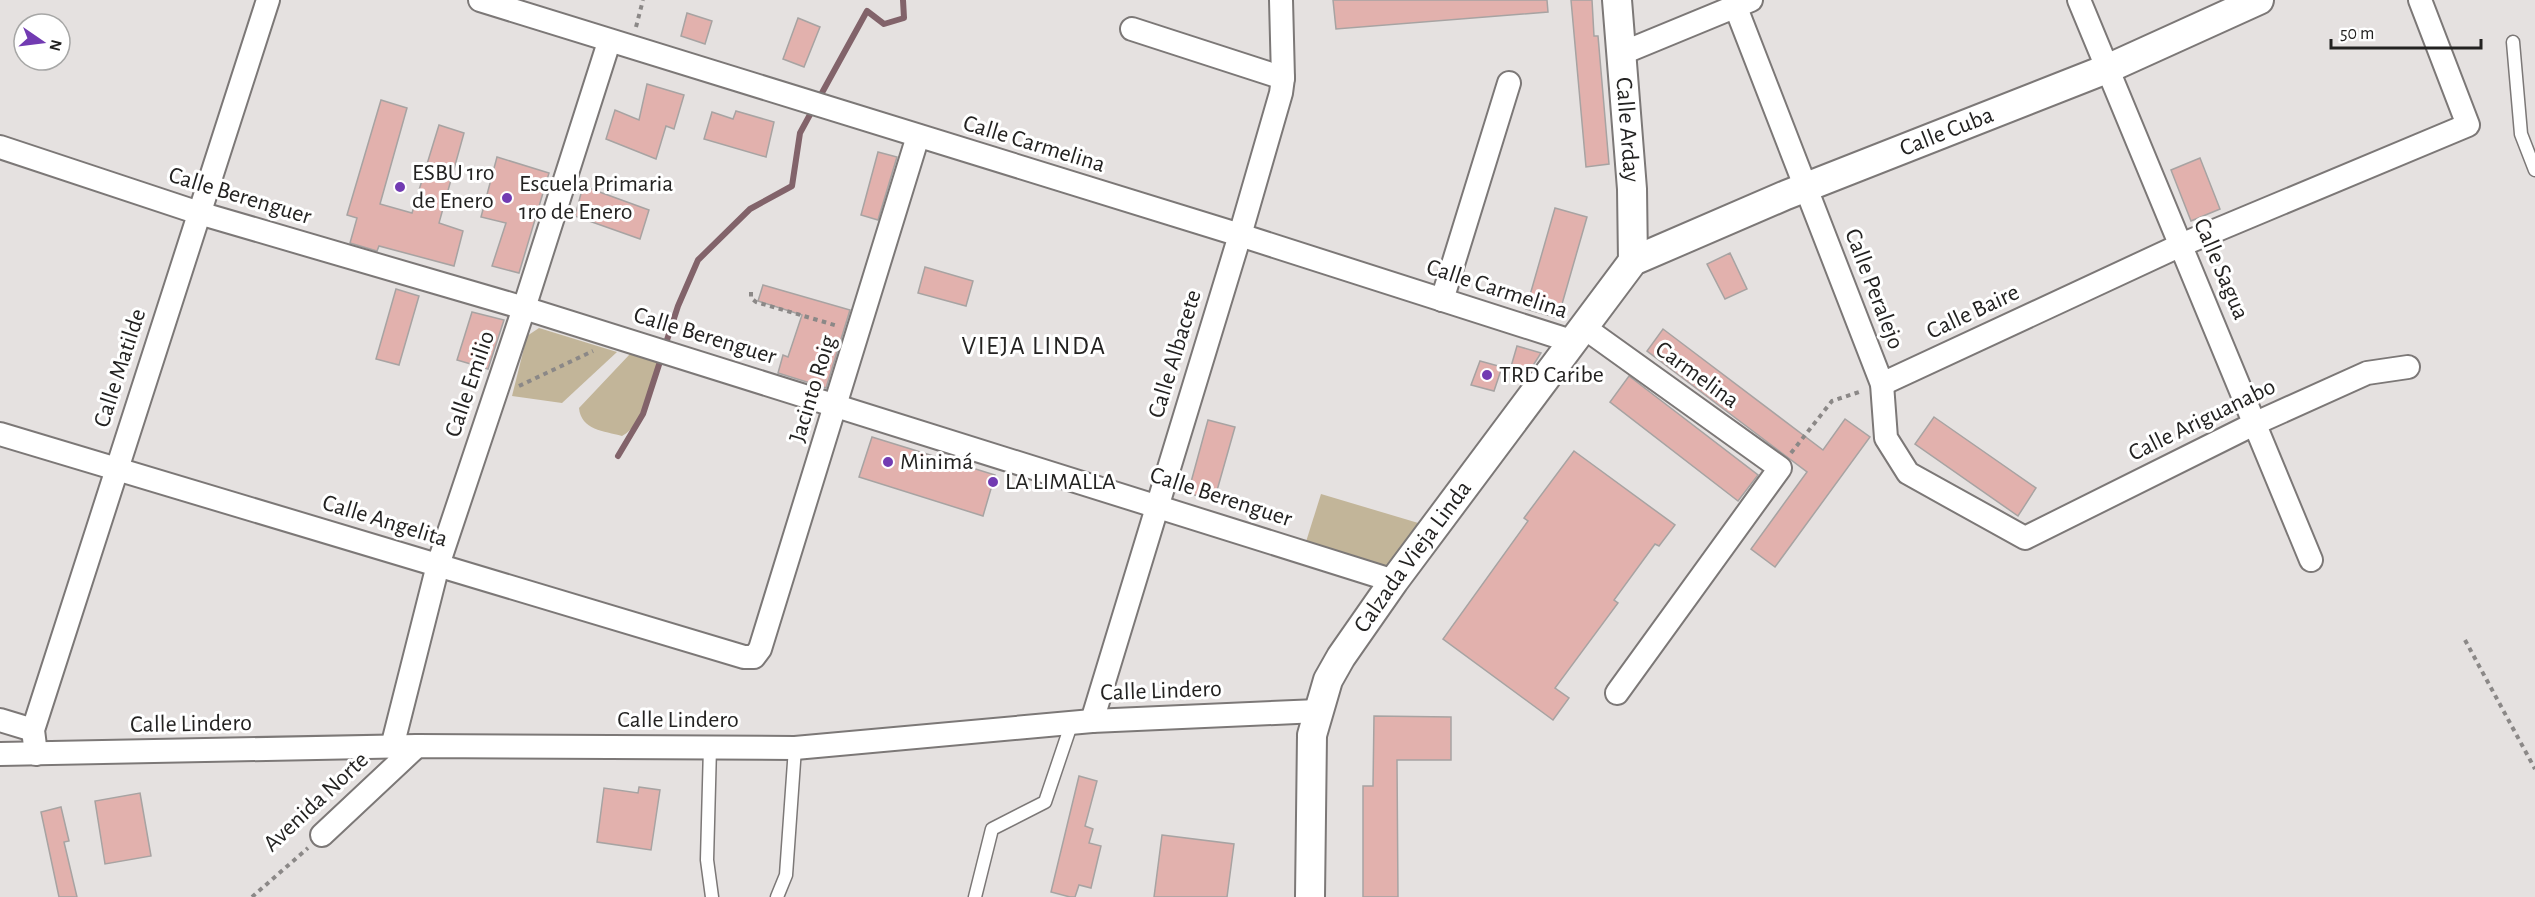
<svg xmlns="http://www.w3.org/2000/svg" width="2535" height="897" viewBox="0 0 2535 897" font-family="'Alegreya Sans',sans-serif">
	<rect width="100%" height="100%" fill="#e5e1e0"/>
	<g fill="#c2b599">
		<path d="M539,328L617,352L562,403L512,396L527,336Z"/>
		<path d="M630,354L658,361C650,384 645,424 622,436C604,431 581,430 579,408Z"/>
		<path d="M1321,494L1425,525L1394,573L1305,545Z"/>
	</g>
	<g fill="none" stroke-linecap="round" stroke-linejoin="round">
		<g stroke="#82636a" stroke-width="6">
			<path d="M818,100L867,11L884,24L904,18L903,0"/>
			<path d="M618,456L643,414L678,306L698,260L750,209L792,186L800,133L813,109"/>
		</g>
	</g>
	<g fill="#e2b1ad" stroke="#a7a3a2" stroke-width="1.5">
		<path d="M1333,0H1547L1548,12L1336,29Z"/>
		<path d="M1571,0H1592L1594,36H1598L1609,164L1586,167Z"/>
		<path d="M687,13L712,21L705,44L681,36Z"/>
		<path d="M798,18L820,27L804,67L783,59Z"/>
		<path d="M647,84L684,95L674,129L666,126L656,159L606,139L615,110L639,120Z"/>
		<path d="M381,100L407,108L380,204L412,213L439,125L464,133L439,223L463,231L454,266L379,246L377,251L350,243L357,218L347,215Z"/>
		<path d="M736,111L774,122L766,157L704,139L712,112L733,119Z"/>
		<path d="M878,152L897,157L878,220L861,215Z"/>
		<path d="M497,157L549,173L519,273L492,266L506,223L481,217Z"/>
		<path d="M2200,158L2220,209L2191,221L2171,170Z"/>
		<path d="M583,186L649,210L640,239L575,216Z"/>
		<path d="M1555,208L1587,217L1558,318L1526,309Z"/>
		<path d="M1730,253L1747,289L1725,299L1707,264Z"/>
		<path d="M925,267L973,281L966,306L918,293Z"/>
		<path d="M763,285L850,310L826,388L778,373L783,355L788,357L802,315L758,301Z"/>
		<path d="M396,289L419,296L399,365L376,359Z"/>
		<path d="M472,312L504,320L488,369L457,360Z"/>
		<path d="M1663,329L1823,450L1845,419L1870,437L1775,567L1751,549L1807,472L1647,351Z"/>
		<path d="M1517,346L1541,353L1527,375L1510,370Z"/>
		<path d="M1480,361L1502,367L1494,391L1471,385Z"/>
		<path d="M1629,376L1758,475L1738,501L1610,402Z"/>
		<path d="M1934,417L2036,488L2018,516L1915,444Z"/>
		<path d="M1208,420L1235,427L1214,501L1188,493Z"/>
		<path d="M872,437L995,475L983,516L859,477Z"/>
		<path d="M1574,451L1675,525L1659,546L1655,544L1614,600L1618,603L1555,688L1569,698L1553,720L1443,639L1528,521L1524,518Z"/>
		<path d="M1374,716L1451,717V760H1397L1398,897H1363V786H1373Z"/>
		<path d="M1079,776L1097,781L1085,826L1093,829L1089,843L1101,846L1091,888L1079,885L1075,897H1070L1051,892Z"/>
		<path d="M639,787L660,790L651,850L597,842L604,788L638,793Z"/>
		<path d="M140,793L151,856L105,864L95,801Z"/>
		<path d="M61,807L69,841L64,842L77,897H59L41,812Z"/>
		<path d="M1162,835L1234,844L1227,897H1154Z"/>
	</g>
	<g fill="none" stroke-linecap="round" stroke-linejoin="round">
		<defs>
			<g id="service">
				<path d="M2513,42L2521,134L2535,170"/>
				<path d="M710,747L707,860L712,897"/>
				<path d="M777,897L786,875L795,748"/>
				<path d="M975,897L992,829L1045,802L1072,722"/>
			</g>
			<g id="minor">
				<path d="M480,0L1240,235L1571,341"/>
				<path d="M1733,0L1882,384L1886,438L1908,473L2025,538L2256,423L2367,373L2408,367"/>
				<path d="M2079,0L2311,560"/>
				<path d="M1132,29L1283,78"/>
				<path d="M1620,54L1751,0"/>
				<path d="M0,147L199,213L524,308L1394,581"/>
				<path d="M1442,300L1509,83"/>
				<path d="M1582,326L1780,468L1617,693"/>
				<path d="M1882,384L2181,245L2468,125L2420,0"/>
				<path d="M0,434L744,657H754L760,649L918,136"/>
				<path d="M0,720L33,730"/>
				<path d="M1092,721L1240,235L1281,93L1283,78L1281,0"/>
				<path d="M392,747L438,565L524,308L609,42"/>
				<path d="M0,754L417,746L795,748L1092,721L1318,711"/>
				<path d="M36,754L33,730L268,0"/>
				<path d="M322,835L417,746"/>
			</g>
			<g id="tertiary">
				<path id="s1" d="M1617,0L1632,189L1633,261"/>
				<path id="s2" d="M1310,897L1312,735L1328,680L1341,657L1394,581L1633,261L1786,195L2109,68L2259,0"/>
			</g>
		</defs>
		<use href="#service" stroke="#7c7877" stroke-width="15"/>
		<use href="#minor" stroke="#7c7877" stroke-width="26"/>
		<use href="#tertiary" stroke="#7c7877" stroke-width="32"/>
		<g stroke="#8b8887" stroke-width="4" stroke-dasharray="4.5 4.5" stroke-linecap="butt">
			<path d="M636,27L643,0"/>
			<path d="M751,292V298L756,302L838,326"/>
			<path d="M519,386L593,351"/>
			<path d="M1791,453L1832,401L1862,391"/>
			<path d="M2465,640L2535,769"/>
			<path d="M252,897L308,848"/>
		</g>
		<use href="#service" stroke="#fff" stroke-width="12"/>
		<use href="#minor" stroke="#fff" stroke-width="22"/>
		<use href="#tertiary" stroke="#fff" stroke-width="28"/>
	</g>
	<g fill="#723bb2" stroke="#fff" stroke-width="2">
		<circle cx="400" cy="187" r="6"/>
		<circle cx="507" cy="198" r="6"/>
		<circle cx="1487" cy="375" r="6"/>
		<circle cx="888" cy="462" r="6"/>
		<circle cx="993" cy="482" r="6"/>
	</g>
	<g text-anchor="middle" dominant-baseline="central" stroke-width="6" stroke-linejoin="round" paint-order="stroke">
		<g font-size="24" fill="#232221" stroke="#fff">
			<text stroke="none"><textPath href="#s1" startOffset="130">Calle Arday</textPath></text>
			<text stroke="none"><textPath href="#s2" startOffset="1077">Calle Cuba</textPath></text>
			<text transform="translate(1034 144) rotate(17)">Calle Carmelina</text>
			<text transform="translate(240 196) rotate(17)">Calle Berenguer</text>
			<text transform="translate(2221 269) rotate(67)">Calle Sagua</text>
			<text transform="translate(1497 289) rotate(18)">Calle Carmelina</text>
			<text transform="translate(1874 289) rotate(69)">Calle Peralejo</text>
			<text transform="translate(1973 312) rotate(-25)">Calle Baire</text>
			<text transform="translate(705 336) rotate(17)">Calle Berenguer</text>
			<text transform="translate(1175 354) rotate(-73)">Calle Albacete</text>
			<text transform="translate(120 368) rotate(-72)">Calle Matilde</text>
			<text transform="translate(1697 375) rotate(36)">Carmelina</text>
			<text transform="translate(470 384) rotate(-71)">Calle Emilio</text>
			<text transform="translate(813 389) rotate(-73)">Jacinto Roig</text>
			<text transform="translate(2202 420) rotate(-26)">Calle Ariguanabo</text>
			<text transform="translate(1221 497) rotate(18)">Calle Berenguer</text>
			<text transform="translate(385 521) rotate(17)">Calle Angelita</text>
			<text stroke="none"><textPath href="#s2" startOffset="369">Calzada Vieja Linda</textPath></text>
			<text transform="translate(1161 691) rotate(-2)">Calle Lindero</text>
			<text x="678" y="720">Calle Lindero</text>
			<text transform="translate(191 724) rotate(-1)">Calle Lindero</text>
			<text transform="translate(316 802) rotate(-43)">Avenida Norte</text>
		</g>
		<g font-size="24" fill="#232221" stroke="#fff" text-anchor="start">
			<text x="412" y="173">ESBU 1ro<tspan x="412" dy="28">de Enero</tspan></text>
			<text x="519" y="184">Escuela Primaria<tspan x="519" dy="28">1ro de Enero</tspan></text>
			<text x="1499" y="375">TRD Caribe</text>
			<text x="900" y="462">Minimá</text>
			<text x="1005" y="482">LA LIMALLA</text>
		</g>
		<g font-size="26" letter-spacing="1.5" fill="#232221" stroke="#fff">
			<text x="1034" y="346">VIEJA LINDA</text>
		</g>
	</g>
	<g transform="translate(42 42) rotate(104)"><circle r="28" fill="#ffffff" stroke="#a7a7a6" stroke-width="1.5"/>
	<path d="M0-4.5L10 22L0 15L-10 22Z" fill="#723bb2"/>
	<text y="-9" font-size="16" font-weight="bold" text-anchor="middle" fill="#232221">N</text>
	</g>
	<path d="M2331 39v9h150v-9" fill="none" stroke="#232221" stroke-width="3"/>
	<text x="2340" y="39" font-size="18" fill="#232221" stroke="#ffffff" stroke-width="4.5" paint-order="stroke">50 m</text>
</svg>
